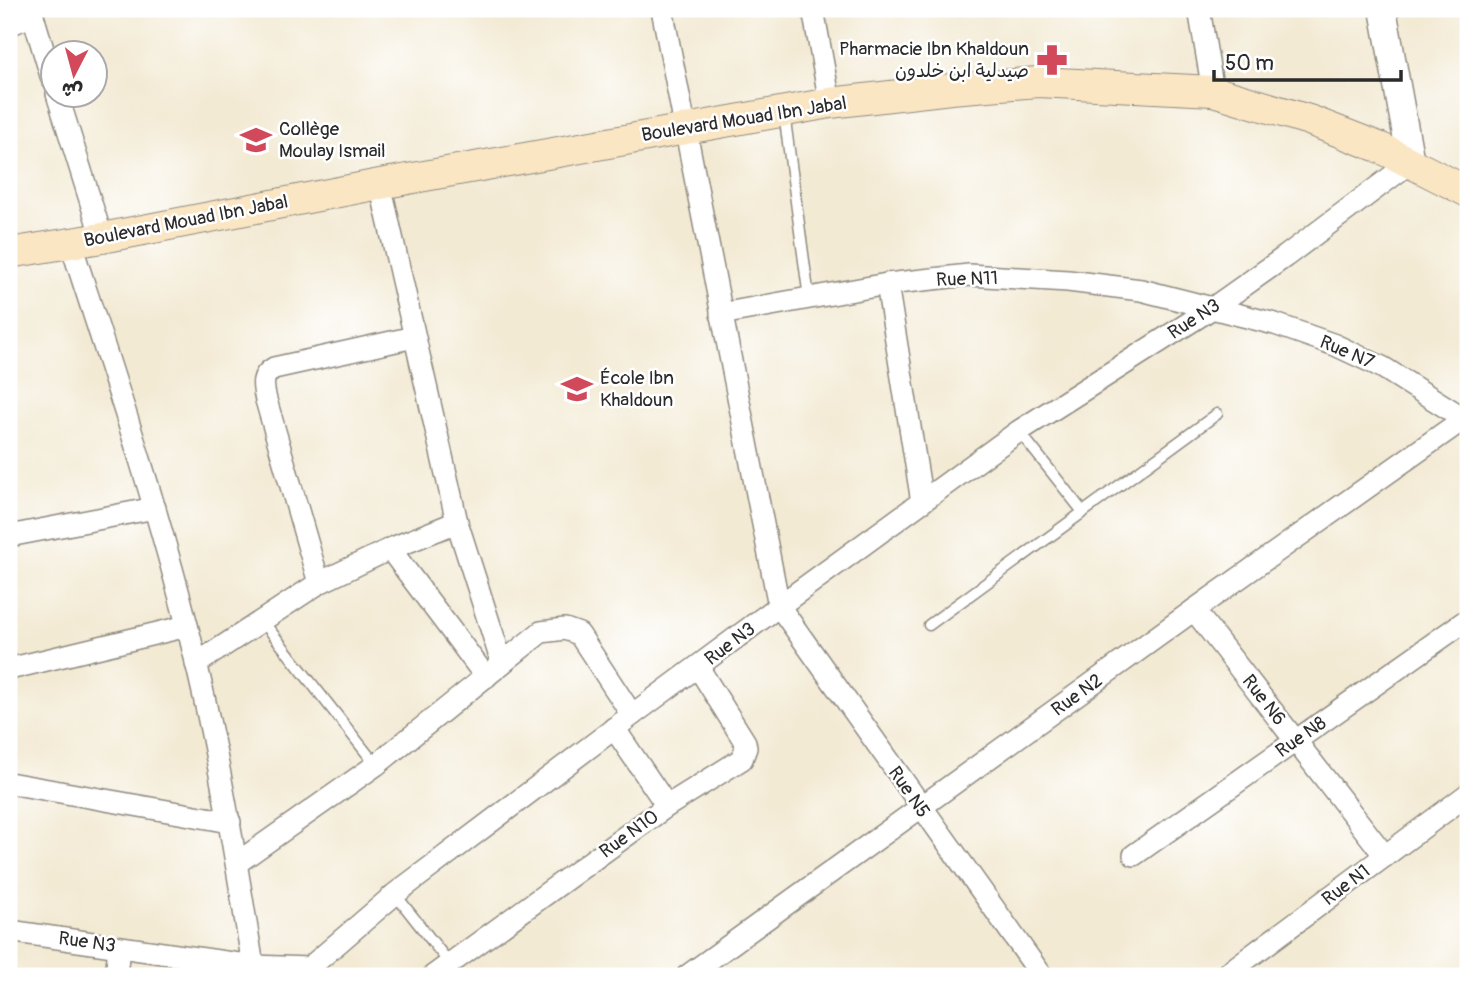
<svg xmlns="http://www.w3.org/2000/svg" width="1477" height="985" viewBox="0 0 1477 985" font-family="Pangolin,'Playpen Sans Arabic',sans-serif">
	<rect width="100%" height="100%" fill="#fff"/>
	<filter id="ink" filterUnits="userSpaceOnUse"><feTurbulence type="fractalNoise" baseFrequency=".0143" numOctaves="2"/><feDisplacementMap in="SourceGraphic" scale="14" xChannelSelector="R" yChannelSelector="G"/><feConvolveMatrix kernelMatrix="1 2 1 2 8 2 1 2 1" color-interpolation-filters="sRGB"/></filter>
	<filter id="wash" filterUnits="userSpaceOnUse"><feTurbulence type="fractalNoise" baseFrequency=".00686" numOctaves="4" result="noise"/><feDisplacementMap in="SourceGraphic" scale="28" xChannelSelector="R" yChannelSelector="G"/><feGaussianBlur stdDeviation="1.57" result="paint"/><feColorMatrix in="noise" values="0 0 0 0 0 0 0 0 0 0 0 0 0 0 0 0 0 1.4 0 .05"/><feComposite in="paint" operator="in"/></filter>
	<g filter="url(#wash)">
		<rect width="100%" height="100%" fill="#f3ead4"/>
	</g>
	<g filter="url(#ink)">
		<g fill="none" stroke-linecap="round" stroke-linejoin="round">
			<defs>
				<g id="service">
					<path d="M784,113L809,298"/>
					<path d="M1019,431L1083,512"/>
					<path d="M261,619L376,765"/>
					<path d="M929,625L1217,414"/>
					<path d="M395,894L450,964"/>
				</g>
				<g id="minor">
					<path d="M31,9L52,79"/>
					<path d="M662,9L779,606L1042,976"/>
					<path d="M813,9L830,103"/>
					<path d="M1199,9L1213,91"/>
					<path d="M9,25L33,15"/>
					<path d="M57,94L102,238"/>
					<path d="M380,184L457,522L502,663"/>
					<path d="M71,244C112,371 155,499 188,629C216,740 235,853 253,966L252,976"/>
					<path d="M887,284L922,502"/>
					<path d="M721,314L887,284L969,275L1068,281L1141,290L1275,324L1335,345L1382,367L1468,421"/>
					<path d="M9,536L155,508"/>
					<path d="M390,549L486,677"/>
					<path d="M319,583L266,400C263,386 260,376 274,368L414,337"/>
					<path d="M1194,610L1385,856"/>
					<path d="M196,664L319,583L390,549L457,522"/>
					<path d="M9,669L187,626"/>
					<path d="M614,728L667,806"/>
					<path d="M9,783L230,822"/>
					<path d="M1134,855L1468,619"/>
					<path d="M237,863L376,765L541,632L565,629L579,634L632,715"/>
					<path d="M9,931L253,966L309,968L395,894L632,715L779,606L1019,431L1214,307L1286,256L1411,162"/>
					<path d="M116,976L119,947"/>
					<path d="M433,976L667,806L742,759L746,748L745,742L698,667"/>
					<path d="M687,976L1194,610L1468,416"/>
					<path d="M1224,976L1468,794"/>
				</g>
				<path id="tertiary" d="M1383,9L1411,162"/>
				<path id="secondary" d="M9,253L102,238L380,184L830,103L951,89L1038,82L1213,91L1309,120L1381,148L1468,192"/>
			</defs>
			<use href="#service" stroke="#8f8a80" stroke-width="13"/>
			<use href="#minor" stroke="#8f8a80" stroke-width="24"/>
			<use href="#tertiary" stroke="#8f8a80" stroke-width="29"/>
			<use href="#secondary" stroke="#8f8a80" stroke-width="32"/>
			<use href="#service" stroke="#fff" stroke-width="10"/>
			<use href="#minor" stroke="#fff" stroke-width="21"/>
			<use href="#tertiary" stroke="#fff" stroke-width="26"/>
			<use href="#secondary" stroke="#fbe6c4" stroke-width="30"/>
		</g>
	</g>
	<defs>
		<symbol id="pharmacy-bare" viewBox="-9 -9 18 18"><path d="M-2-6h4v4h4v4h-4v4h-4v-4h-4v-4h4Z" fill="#d1495b" stroke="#fff" stroke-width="2.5" paint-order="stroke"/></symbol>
		<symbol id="school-bare" viewBox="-9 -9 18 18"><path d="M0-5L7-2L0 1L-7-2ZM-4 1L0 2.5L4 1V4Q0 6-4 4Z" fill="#d1495b" stroke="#fff" stroke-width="2.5" paint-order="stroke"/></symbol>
	</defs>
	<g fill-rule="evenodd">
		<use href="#pharmacy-bare" x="1030" y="38" width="44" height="44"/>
		<use href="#school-bare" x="234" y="118" width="44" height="44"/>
		<use href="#school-bare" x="555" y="367" width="44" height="44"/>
	</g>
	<g text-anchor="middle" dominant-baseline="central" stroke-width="5" stroke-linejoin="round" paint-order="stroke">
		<g font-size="19" fill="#2b2b2b" stroke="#fff" text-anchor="start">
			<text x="1029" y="49" text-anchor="end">Pharmacie Ibn Khaldoun<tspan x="1029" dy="22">صيدلية ابن خلدون</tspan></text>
			<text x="279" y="129">Collège<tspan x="279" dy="22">Moulay Ismail</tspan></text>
			<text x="600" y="378">École Ibn<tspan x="600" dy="22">Khaldoun</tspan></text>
		</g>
		<g font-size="19" fill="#2b2b2b" stroke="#fff">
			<text transform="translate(744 119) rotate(-9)">Boulevard Mouad Ibn Jabal</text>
			<text transform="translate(186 221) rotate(-11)">Boulevard Mouad Ibn Jabal</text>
			<text transform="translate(967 279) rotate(-2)">Rue N11</text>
			<text transform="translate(1194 319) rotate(-33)">Rue N3</text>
			<text transform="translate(1347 352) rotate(23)">Rue N7</text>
			<text transform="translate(730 644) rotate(-37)">Rue N3</text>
			<text transform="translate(1077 695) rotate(-36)">Rue N2</text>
			<text transform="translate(1264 700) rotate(52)">Rue N6</text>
			<text transform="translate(1301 737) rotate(-35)">Rue N8</text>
			<text transform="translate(909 792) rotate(55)">Rue N5</text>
			<text transform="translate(629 834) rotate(-36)">Rue N10</text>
			<text transform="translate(1346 885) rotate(-37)">Rue N1</text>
			<text transform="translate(87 942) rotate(8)">Rue N3</text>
		</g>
	</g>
	<rect width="1477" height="985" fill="none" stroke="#fff" stroke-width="35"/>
	<g transform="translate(74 74) rotate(186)"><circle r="33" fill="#ffffff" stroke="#aaaaaa" stroke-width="2"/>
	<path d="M0-5L12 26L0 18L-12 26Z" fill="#d1495b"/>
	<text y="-10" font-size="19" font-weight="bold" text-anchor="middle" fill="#2b2b2b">ش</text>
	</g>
	<path d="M1214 70v10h187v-10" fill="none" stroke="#2b2b2b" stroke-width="3.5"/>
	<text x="1225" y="70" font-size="21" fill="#2b2b2b" stroke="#ffffff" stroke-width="5" paint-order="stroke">50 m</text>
</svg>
